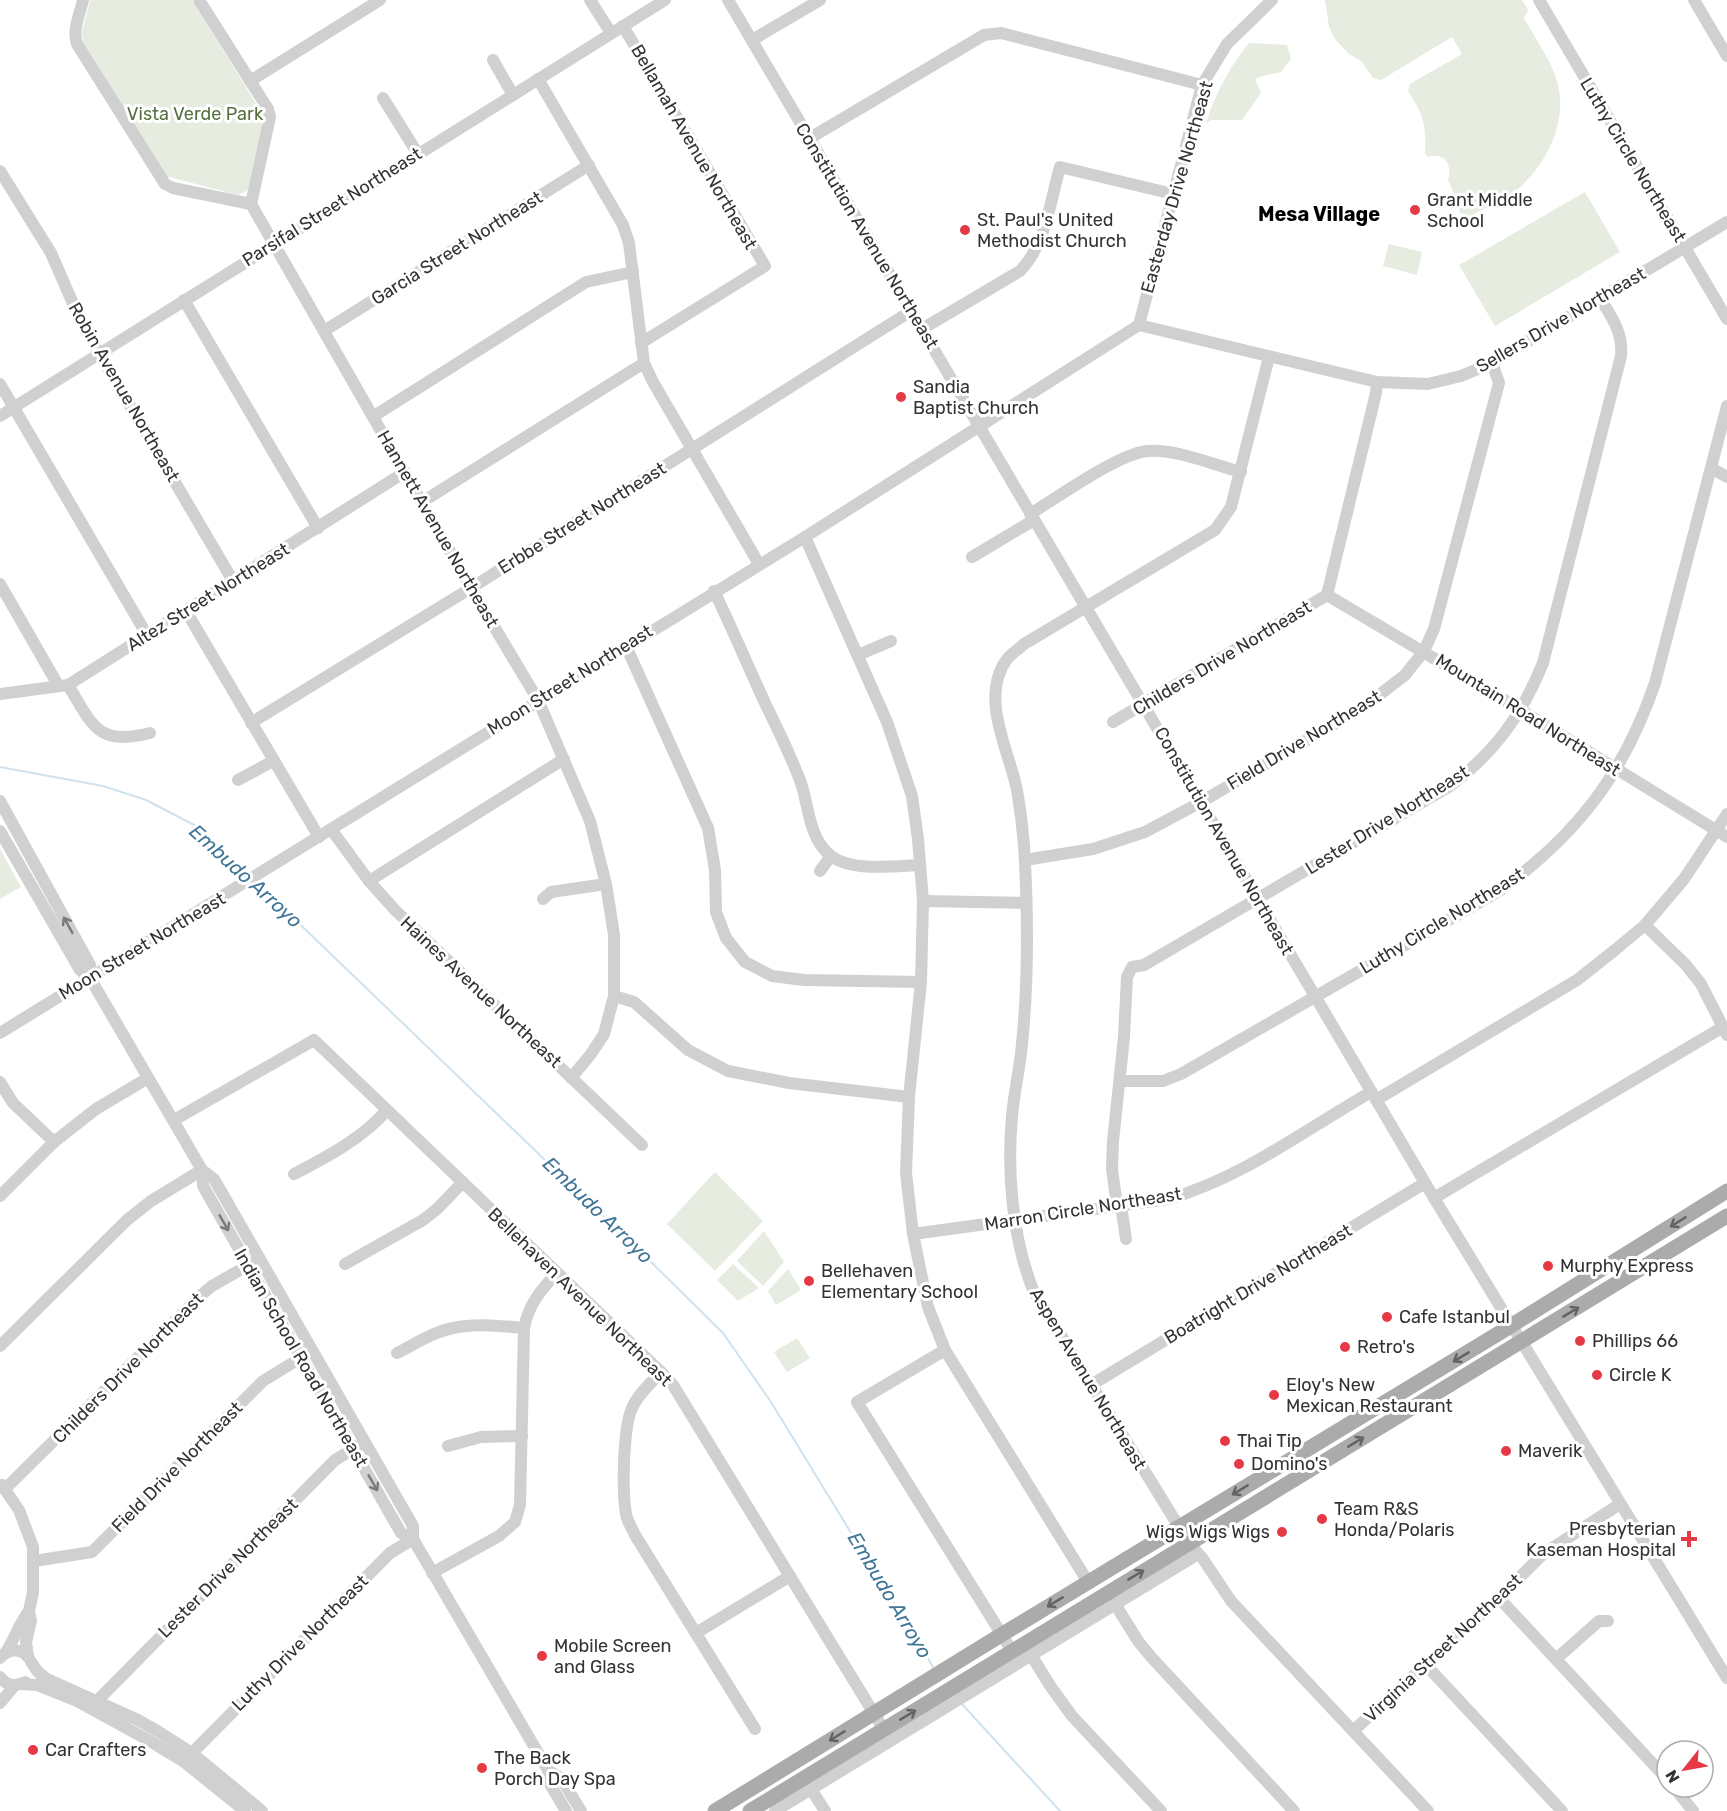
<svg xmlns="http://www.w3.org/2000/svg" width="1727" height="1811" viewBox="0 0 1727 1811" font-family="Rubik,sans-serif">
	<rect width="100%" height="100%" fill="#fff"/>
	<g fill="#e6ecdf">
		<path d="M90,0H192L260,110L262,127L248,190L238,195L169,177L164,175L83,42L82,32Z"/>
		<path d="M1325,0H1522L1528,10L1524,18C1534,37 1548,55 1555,75C1570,115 1550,161 1519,188C1505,200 1486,207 1470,216L1460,213L1457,200L1448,180C1453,164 1444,152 1428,157L1425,154C1427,126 1423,114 1408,91L1410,84L1462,54L1452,37L1381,80L1373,78L1361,61L1349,54L1335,39L1329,27Z"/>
		<path d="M1249,43L1287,45L1291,59L1281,72L1262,76L1255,79L1261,93L1242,120H1211L1206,123C1216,92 1229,68 1249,43Z"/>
		<path d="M1585,192L1620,252L1495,326L1459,265Z"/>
		<path d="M1389,244L1422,252L1417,275L1383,266Z"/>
		<path d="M0,849L21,887L0,899Z"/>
		<path d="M715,1172L763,1221L715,1271L667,1224Z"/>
		<path d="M764,1231L784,1262L763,1286L737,1261Z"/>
		<path d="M733,1264L759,1288L738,1301L717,1280Z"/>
		<path d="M788,1269L801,1290L776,1305L768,1291Z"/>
		<path d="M797,1338L810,1358L787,1372L774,1352Z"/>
	</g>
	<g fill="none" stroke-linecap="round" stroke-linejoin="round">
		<g stroke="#cfe2ee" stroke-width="2">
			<path d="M0,767L103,786L146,800L196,826L248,874"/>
			<path d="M256,882L649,1260L723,1333L771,1402L935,1670"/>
			<path d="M961,1703L1060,1811"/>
		</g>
		<g stroke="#d0d0d0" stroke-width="12">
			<path d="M83,0C80,14 72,30 77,44L165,184L173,188L251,204"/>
			<path d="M199,0L268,109L270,117L251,204L471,588L538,700L590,821L606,884L614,935V996L604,1034L591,1054L571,1078"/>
			<path d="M590,0L611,33"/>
			<path d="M728,0L1434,1198L1727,1678"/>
			<path d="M1539,0L1727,319"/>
			<path d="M1694,0L1727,56"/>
			<path d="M623,26L765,266L641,343"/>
			<path d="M752,40L820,0"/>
			<path d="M493,60L513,95"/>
			<path d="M538,79L623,225L629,243L644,363L653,382L759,564"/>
			<path d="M250,81L380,0"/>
			<path d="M383,98L418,154"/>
			<path d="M810,138L984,35L1001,33L1202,85"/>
			<path d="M0,171L51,253L81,322L233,581"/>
			<path d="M184,300L318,528"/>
			<path d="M1139,325L1377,382L1428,384L1461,376L1492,363L1727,222"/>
			<path d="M1139,325L1202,85L1227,44L1272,0"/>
			<path d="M922,329L1020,271C1046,244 1050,202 1060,167L1173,194"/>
			<path d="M324,331L589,165"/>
			<path d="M1269,357L1231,507L1215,530L1024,644C1019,649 1011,654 1007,659C979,698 1009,750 1017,790C1021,813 1024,839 1025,863C1028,922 1028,985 1022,1044C1020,1068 1014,1092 1012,1116C1007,1173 1012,1236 1033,1290L1189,1543L1203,1559L1231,1601L1428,1811"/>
			<path d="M0,384L147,635"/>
			<path d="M0,416L665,0"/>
			<path d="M374,416L586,282L633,272"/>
			<path d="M1711,468L1727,477"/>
			<path d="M422,502L644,363"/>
			<path d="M1030,514C1058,497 1118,454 1147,451C1174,448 1214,465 1241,472"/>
			<path d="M805,537L887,722L912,796L918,839L923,901L921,982L909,1097L906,1173L913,1234L928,1307L945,1350L1088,1582"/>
			<path d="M972,557L1034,520"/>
			<path d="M0,584L58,685"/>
			<path d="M714,591C732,628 748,666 765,703C778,730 792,757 802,786C809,810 810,840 831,856C852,872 895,866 920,865"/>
			<path d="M1327,595L1511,704L1727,837"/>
			<path d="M186,611L319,837"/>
			<path d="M626,646L708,828L715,870L716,912L726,938L745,962L772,976L804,980L921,982"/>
			<path d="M858,655L891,641"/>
			<path d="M68,685C92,724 97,747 150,733"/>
			<path d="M0,694L68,685L405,472"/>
			<path d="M1113,722L1327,595L1376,393L1377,382"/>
			<path d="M251,723L471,588L911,311"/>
			<path d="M238,780L273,761"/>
			<path d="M0,801L90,965V978"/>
			<path d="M331,829L369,881L395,910L642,1145"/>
			<path d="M0,831L80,970L90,978L202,1170L214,1179L413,1526V1539L548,1770L550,1784L566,1811"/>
			<path d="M1025,860L1093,849L1145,832L1201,802L1365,706L1405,675L1424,651L1434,629L1499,383L1492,363"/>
			<path d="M820,871L831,856"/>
			<path d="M369,881L564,759"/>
			<path d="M543,899L551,892L606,884"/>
			<path d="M923,901L1026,903"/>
			<path d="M1645,925L1686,965L1701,984L1727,1035"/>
			<path d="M614,996L634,1002L688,1050L728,1071L789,1083L909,1097"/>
			<path d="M0,1033L805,537L1139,325"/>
			<path d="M1121,1081H1163L1181,1074L1499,891C1576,836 1624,774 1655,683L1727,406"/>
			<path d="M0,1082L13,1103L54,1142"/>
			<path d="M1376,1100L1577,980L1615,950L1645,925L1684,879L1727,814"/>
			<path d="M174,1120L314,1040L661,1372L673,1385L884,1730"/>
			<path d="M202,1170L203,1186L401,1533L413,1539"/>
			<path d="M294,1174C327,1157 363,1138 387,1110"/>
			<path d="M0,1196L54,1142L96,1109L148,1078"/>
			<path d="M1434,1198L1723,1027"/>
			<path d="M1121,1205L1126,1239"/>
			<path d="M1117,1206L1112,1169L1113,1141L1124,1037L1127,977L1132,967L1144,965L1450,786C1495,752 1522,715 1543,663L1621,356C1623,332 1612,318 1600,298"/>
			<path d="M913,1234L1168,1199C1242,1178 1305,1130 1371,1092"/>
			<path d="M345,1264L423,1220L437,1209L463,1182"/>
			<path d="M0,1346L127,1220L151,1201L202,1170"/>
			<path d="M945,1350L857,1402L1012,1651"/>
			<path d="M397,1353C415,1344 433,1332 453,1328C476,1323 500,1326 524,1328"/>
			<path d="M661,1372C651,1383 638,1394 632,1408C623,1429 622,1490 626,1514C627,1521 632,1528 635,1535L755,1729"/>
			<path d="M1091,1385L1425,1183"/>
			<path d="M448,1446L481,1437L522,1436"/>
			<path d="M2,1485L19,1510L33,1547V1592L29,1611L31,1621L26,1642L28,1657"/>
			<path d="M5,1489L200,1296L212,1286L254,1262"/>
			<path d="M34,1561L92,1552L263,1381L307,1354"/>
			<path d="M432,1573L499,1536L515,1522L520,1505L524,1328C529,1304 540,1291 556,1274"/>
			<path d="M1499,1598L1667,1779"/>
			<path d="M1115,1604L1138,1641L1152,1658L1294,1811"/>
			<path d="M696,1633L790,1576"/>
			<path d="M6,1652C15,1639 19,1623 29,1611"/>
			<path d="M1031,1655L1051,1687L1072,1716L1161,1811"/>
			<path d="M0,1658C9,1648 21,1648 29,1658"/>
			<path d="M1556,1659L1599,1621H1608"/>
			<path d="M31,1662L38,1672L47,1679L138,1720L159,1732L192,1753L262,1811"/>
			<path d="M1426,1665L1562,1811"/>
			<path d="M0,1677C7,1686 15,1687 25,1682"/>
			<path d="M20,1684L37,1685L77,1701L150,1741L183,1761L245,1811"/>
			<path d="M97,1701L335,1460L360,1445"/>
			<path d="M0,1703L15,1685"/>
			<path d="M1353,1731L1499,1598L1543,1554L1620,1504"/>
			<path d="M192,1753L390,1553L413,1539"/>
			<path d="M548,1770L561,1778L581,1811"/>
			<path d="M1674,1787L1693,1811"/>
			<path d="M811,1789L825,1811"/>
			<path d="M775,1811L1198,1554"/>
		</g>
		<g stroke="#ababab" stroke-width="15">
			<path d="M715,1811L1001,1635L1501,1332L1727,1191"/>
			<path d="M750,1811L1727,1216"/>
		</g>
	</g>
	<defs><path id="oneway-shaft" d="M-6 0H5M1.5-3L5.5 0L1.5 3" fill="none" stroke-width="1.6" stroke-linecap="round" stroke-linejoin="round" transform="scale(1.5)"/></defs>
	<g stroke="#7a7a7a">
		<use href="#oneway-shaft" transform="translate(68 925) rotate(-119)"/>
		<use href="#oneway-shaft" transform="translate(224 1223) rotate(60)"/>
		<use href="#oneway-shaft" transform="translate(373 1483) rotate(60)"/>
	</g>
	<g stroke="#636363">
		<use href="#oneway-shaft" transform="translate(1678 1222) rotate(148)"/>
		<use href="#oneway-shaft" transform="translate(1571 1312) rotate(-31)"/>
		<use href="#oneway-shaft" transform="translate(1461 1357) rotate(149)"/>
		<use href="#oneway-shaft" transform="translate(1356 1442) rotate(-31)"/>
		<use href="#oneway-shaft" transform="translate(1240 1490) rotate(149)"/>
		<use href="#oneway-shaft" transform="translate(1136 1575) rotate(-31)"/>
		<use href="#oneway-shaft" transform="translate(1055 1602) rotate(149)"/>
		<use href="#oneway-shaft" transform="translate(908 1715) rotate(-31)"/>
		<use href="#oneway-shaft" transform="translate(837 1736) rotate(148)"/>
	</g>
	<g fill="#e63946" stroke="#fff" stroke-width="2">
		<circle cx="1415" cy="210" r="6"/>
		<circle cx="965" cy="230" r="6"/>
		<circle cx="901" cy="397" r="6"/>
		<circle cx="1548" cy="1266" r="6"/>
		<circle cx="809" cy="1281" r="6"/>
		<circle cx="1387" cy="1317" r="6"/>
		<circle cx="1580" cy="1341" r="6"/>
		<circle cx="1345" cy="1347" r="6"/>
		<circle cx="1597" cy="1375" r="6"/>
		<circle cx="1274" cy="1395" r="6"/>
		<circle cx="1225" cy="1441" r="6"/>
		<circle cx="1506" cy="1451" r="6"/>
		<circle cx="1239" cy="1464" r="6"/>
		<circle cx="1322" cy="1519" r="6"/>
		<circle cx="1282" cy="1532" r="6"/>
		<path d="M1686 1530h6v6h6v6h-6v6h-6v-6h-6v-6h6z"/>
		<circle cx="542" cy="1656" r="6"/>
		<circle cx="33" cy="1750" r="6"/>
		<circle cx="482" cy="1768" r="6"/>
	</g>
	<g text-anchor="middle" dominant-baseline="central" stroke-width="6" stroke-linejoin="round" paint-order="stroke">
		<g font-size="18" fill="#56703f" stroke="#fff">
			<text x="195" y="114">Vista Verde Park</text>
		</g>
		<g font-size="18" fill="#333" stroke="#fff">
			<text transform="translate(694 147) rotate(60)">Bellamah Avenue Northeast</text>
			<text transform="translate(1633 160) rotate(59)">Luthy Circle Northeast</text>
			<text transform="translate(1177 187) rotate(-74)">Easterday Drive Northeast</text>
			<text transform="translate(332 207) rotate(-32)">Parsifal Street Northeast</text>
			<text transform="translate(867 236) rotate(59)">Constitution Avenue Northeast</text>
			<text transform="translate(457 248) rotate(-32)">Garcia Street Northeast</text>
			<text transform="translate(1561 320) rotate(-30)">Sellers Drive Northeast</text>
			<text transform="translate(124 392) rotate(60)">Robin Avenue Northeast</text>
			<text transform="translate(582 518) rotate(-32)">Erbbe Street Northeast</text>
			<text transform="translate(438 529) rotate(60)">Hannett Avenue Northeast</text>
			<text transform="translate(208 597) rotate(-32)">Altez Street Northeast</text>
			<text transform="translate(1222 658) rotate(-31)">Childers Drive Northeast</text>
			<text transform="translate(570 680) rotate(-32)">Moon Street Northeast</text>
			<text transform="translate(1528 715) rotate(32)">Mountain Road Northeast</text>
			<text transform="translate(1304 740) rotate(-31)">Field Drive Northeast</text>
			<text transform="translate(1387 820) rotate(-32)">Lester Drive Northeast</text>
			<text transform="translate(1224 841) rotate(60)">Constitution Avenue Northeast</text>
			<text transform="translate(1442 921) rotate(-31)">Luthy Circle Northeast</text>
			<text transform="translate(142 946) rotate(-31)">Moon Street Northeast</text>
			<text transform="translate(481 992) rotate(43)">Haines Avenue Northeast</text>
			<text transform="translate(1083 1209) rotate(-9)">Marron Circle Northeast</text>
			<text transform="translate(1258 1284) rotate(-31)">Boatright Drive Northeast</text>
			<text transform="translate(580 1297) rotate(44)">Bellehaven Avenue Northeast</text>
			<text transform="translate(301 1358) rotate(60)">Indian School Road Northeast</text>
			<text transform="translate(128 1368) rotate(-45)">Childers Drive Northeast</text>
			<text transform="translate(1088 1379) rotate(59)">Aspen Avenue Northeast</text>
			<text transform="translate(177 1467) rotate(-45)">Field Drive Northeast</text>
			<text transform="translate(228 1568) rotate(-45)">Lester Drive Northeast</text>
			<text transform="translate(300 1643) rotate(-45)">Luthy Drive Northeast</text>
			<text transform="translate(1443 1648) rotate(-43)">Virginia Street Northeast</text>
		</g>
		<g font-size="18" fill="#333" stroke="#fff" text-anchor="start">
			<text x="1427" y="200">Grant Middle<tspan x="1427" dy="21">School</tspan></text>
			<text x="977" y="220">St. Paul's United<tspan x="977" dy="21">Methodist Church</tspan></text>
			<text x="913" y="387">Sandia<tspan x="913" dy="21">Baptist Church</tspan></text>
			<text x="1560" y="1266">Murphy Express</text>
			<text x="821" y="1271">Bellehaven<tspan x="821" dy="21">Elementary School</tspan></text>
			<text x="1399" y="1317">Cafe Istanbul</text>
			<text x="1592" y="1341">Phillips 66</text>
			<text x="1357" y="1347">Retro's</text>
			<text x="1609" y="1375">Circle K</text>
			<text x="1286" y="1385">Eloy's New<tspan x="1286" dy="21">Mexican Restaurant</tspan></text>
			<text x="1237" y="1441">Thai Tip</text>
			<text x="1518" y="1451">Maverik</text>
			<text x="1251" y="1464">Domino's</text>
			<text x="1334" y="1509">Team R&amp;S<tspan x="1334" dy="21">Honda/Polaris</tspan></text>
			<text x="1676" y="1529" text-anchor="end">Presbyterian<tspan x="1676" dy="21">Kaseman Hospital</tspan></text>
			<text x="1270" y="1532" text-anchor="end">Wigs Wigs Wigs</text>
			<text x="554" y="1646">Mobile Screen<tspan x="554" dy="21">and Glass</tspan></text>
			<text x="45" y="1750">Car Crafters</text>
			<text x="494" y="1758">The Back<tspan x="494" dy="21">Porch Day Spa</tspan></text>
		</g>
		<g font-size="20" font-weight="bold" fill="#000" stroke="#fff">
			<text x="1319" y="214">Mesa Village</text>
		</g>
		<g font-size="20" font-style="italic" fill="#3f7597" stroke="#fff">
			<text transform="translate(246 876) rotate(42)">Embudo Arroyo</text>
			<text transform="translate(598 1210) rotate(44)">Embudo Arroyo</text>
			<text transform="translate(890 1595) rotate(59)">Embudo Arroyo</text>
		</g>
	</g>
	<g transform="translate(1685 1769) rotate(239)"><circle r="28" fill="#ffffff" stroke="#adadad" stroke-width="1.5"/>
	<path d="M0-4.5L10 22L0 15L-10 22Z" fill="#e63946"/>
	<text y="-9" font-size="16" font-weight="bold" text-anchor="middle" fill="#333333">N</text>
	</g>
</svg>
